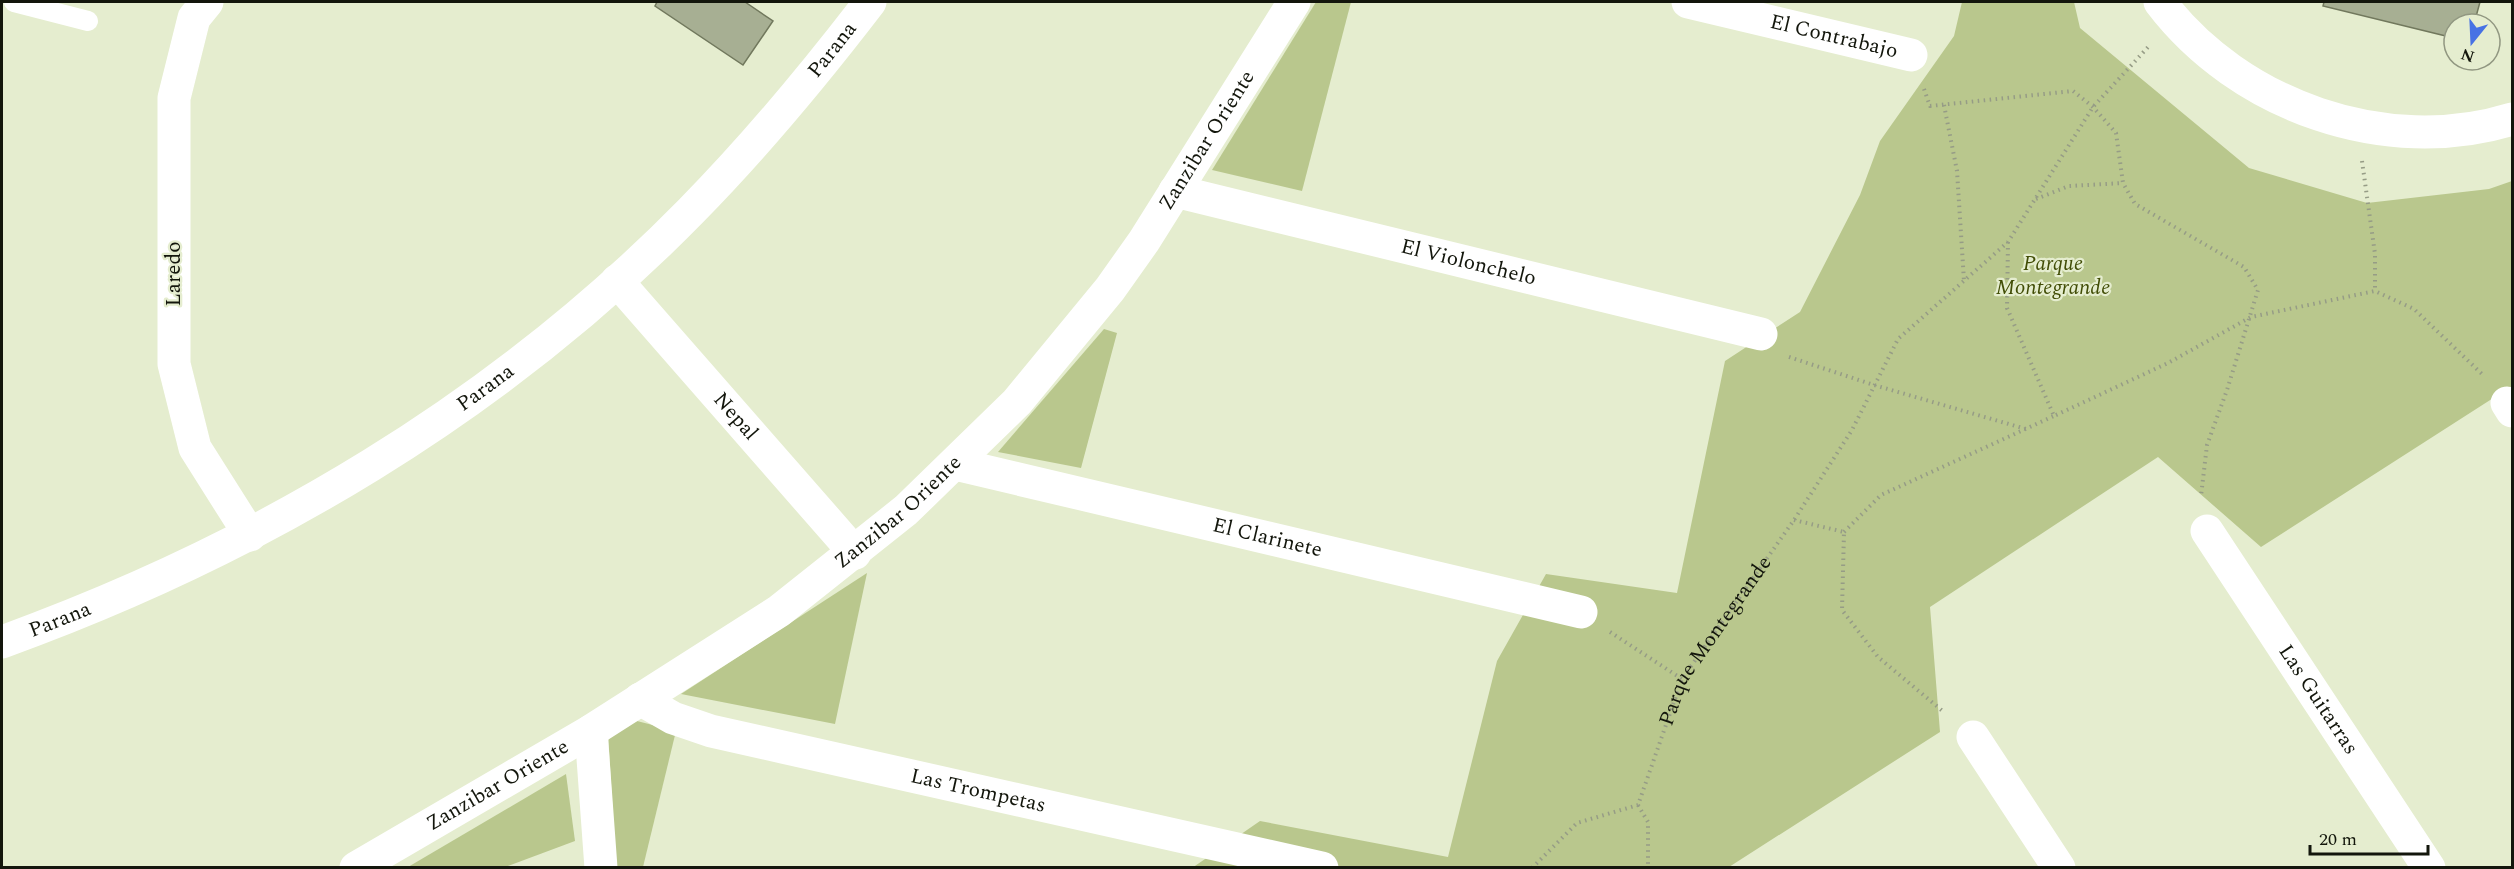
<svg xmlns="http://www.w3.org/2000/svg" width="2514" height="869" viewBox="0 0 2514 869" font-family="Spectral,serif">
	<rect width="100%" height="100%" fill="#e5edcf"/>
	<g fill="#b9c78d">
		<path d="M1316,2H1351L1302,191L1212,170Z"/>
		<path d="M1962,2H2074L2080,28L2249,168L2367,203L2489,189L2512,181V386L2261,547L2158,457L1930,607L1940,732L1729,867L1192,868L1260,821L1448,857L1497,661L1546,574L1677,593L1725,361L1800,312L1860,195L1880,141L1954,36Z"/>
		<path d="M1104,329L1117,333L1081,468L998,452Z"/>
		<path d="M867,573L835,724L681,694Z"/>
		<path d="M637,721L676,731L643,867H616L608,732Z"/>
		<path d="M566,774L575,841L505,867H408Z"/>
	</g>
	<g fill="#a7af93" stroke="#71785d" stroke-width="1.5">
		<path d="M657,2H745L773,21L743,65L655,6Z"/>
		<path d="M2324,2H2480L2474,24H2454V38L2323,6Z"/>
	</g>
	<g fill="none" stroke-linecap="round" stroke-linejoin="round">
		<g stroke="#969c86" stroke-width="4" stroke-dasharray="1.5 4.5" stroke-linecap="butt">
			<path d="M1924,89L1930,106L2073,91L2093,107L2116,133L2123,183L2135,204L2244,267L2258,290L2227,390L2207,445L2201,496"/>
			<path d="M1944,105L1957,171L1964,281"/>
			<path d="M2362,161L2375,254V291"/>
			<path d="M2036,199L2069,186L2123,183"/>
			<path d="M2008,242L2007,308L2054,416L2168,363L2251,317L2375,291L2414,309L2483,375"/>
			<path d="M1789,357L1874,385L2026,429"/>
			<path d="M1794,520L1844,532L1842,610L1878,657L1945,713"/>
			<path d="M1844,532L1881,495L2054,416"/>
			<path d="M1610,632L1682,679"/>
			<path d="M1638,805L1648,822V868"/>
			<path id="s1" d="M1532,868L1577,823L1638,805L1682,679L1794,520L1852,430L1898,339L2008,242L2093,107L2149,46"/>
		</g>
		<path stroke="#fff" stroke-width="20" d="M14,2L88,21"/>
		<g stroke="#fff" stroke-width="33">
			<path d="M207,2L194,18L174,98V364L195,448L250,535"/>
			<path id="s2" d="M1688,2L1911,55"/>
			<path d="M2160,2C2239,106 2386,158 2512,119"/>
			<path id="s3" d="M1175,191L1761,334"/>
			<path id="s4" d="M617,281L855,553"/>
			<path d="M2507,403L2512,411"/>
			<path id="s5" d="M955,464L1581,612"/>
			<path id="s6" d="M2207,531L2429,868"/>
			<path id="s7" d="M2,642C259,549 499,407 691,211C756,145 814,75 870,2"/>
			<path id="s8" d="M640,699L673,718L711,731L1322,868"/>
			<path d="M591,731L601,868"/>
			<path d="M1973,737L2059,868"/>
			<path id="s9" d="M356,868L591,731L779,611L906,510L1017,402L1110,289L1144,241L1294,2"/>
		</g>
	</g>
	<g text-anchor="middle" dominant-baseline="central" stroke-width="4.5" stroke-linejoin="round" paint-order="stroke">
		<g font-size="21" fill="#13160c" stroke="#e5edcf">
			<text stroke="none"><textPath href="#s2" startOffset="150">El Contrabajo</textPath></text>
			<text stroke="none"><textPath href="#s7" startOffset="1034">Parana</textPath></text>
			<text stroke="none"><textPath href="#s9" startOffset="1136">Zanzibar Oriente</textPath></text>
			<text stroke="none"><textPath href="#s3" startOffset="302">El Violonchelo</textPath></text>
			<text transform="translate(174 274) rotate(-90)">Laredo</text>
			<text stroke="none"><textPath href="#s7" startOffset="548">Parana</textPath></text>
			<text stroke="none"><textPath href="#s4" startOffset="180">Nepal</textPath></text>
			<text stroke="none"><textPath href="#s9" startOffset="650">Zanzibar Oriente</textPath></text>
			<text stroke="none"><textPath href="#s5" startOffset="321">El Clarinete</textPath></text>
			<text stroke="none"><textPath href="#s7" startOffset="62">Parana</textPath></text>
			<text stroke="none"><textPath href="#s1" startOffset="310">Parque Montegrande</textPath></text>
			<text stroke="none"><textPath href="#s6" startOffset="202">Las Guitarras</textPath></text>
			<text stroke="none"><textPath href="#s9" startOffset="164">Zanzibar Oriente</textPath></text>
			<text stroke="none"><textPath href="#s8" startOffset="352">Las Trompetas</textPath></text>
		</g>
		<g font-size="21" font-style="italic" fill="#414d06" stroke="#e5edcf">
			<text x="2053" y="264">Parque<tspan x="2053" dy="24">Montegrande</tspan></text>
		</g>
	</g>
	<rect width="2514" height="869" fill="none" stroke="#13160c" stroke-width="6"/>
	<g transform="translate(2472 42) rotate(198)"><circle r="28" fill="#e5edcf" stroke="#919781" stroke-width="1.5"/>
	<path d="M0-4.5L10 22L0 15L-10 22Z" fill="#4772e4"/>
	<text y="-9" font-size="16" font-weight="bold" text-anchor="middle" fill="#13160c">N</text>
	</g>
	<path d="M2310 845v9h118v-9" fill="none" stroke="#13160c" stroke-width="3"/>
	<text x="2319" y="845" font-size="18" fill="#13160c" stroke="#e5edcf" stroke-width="4.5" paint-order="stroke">20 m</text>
</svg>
